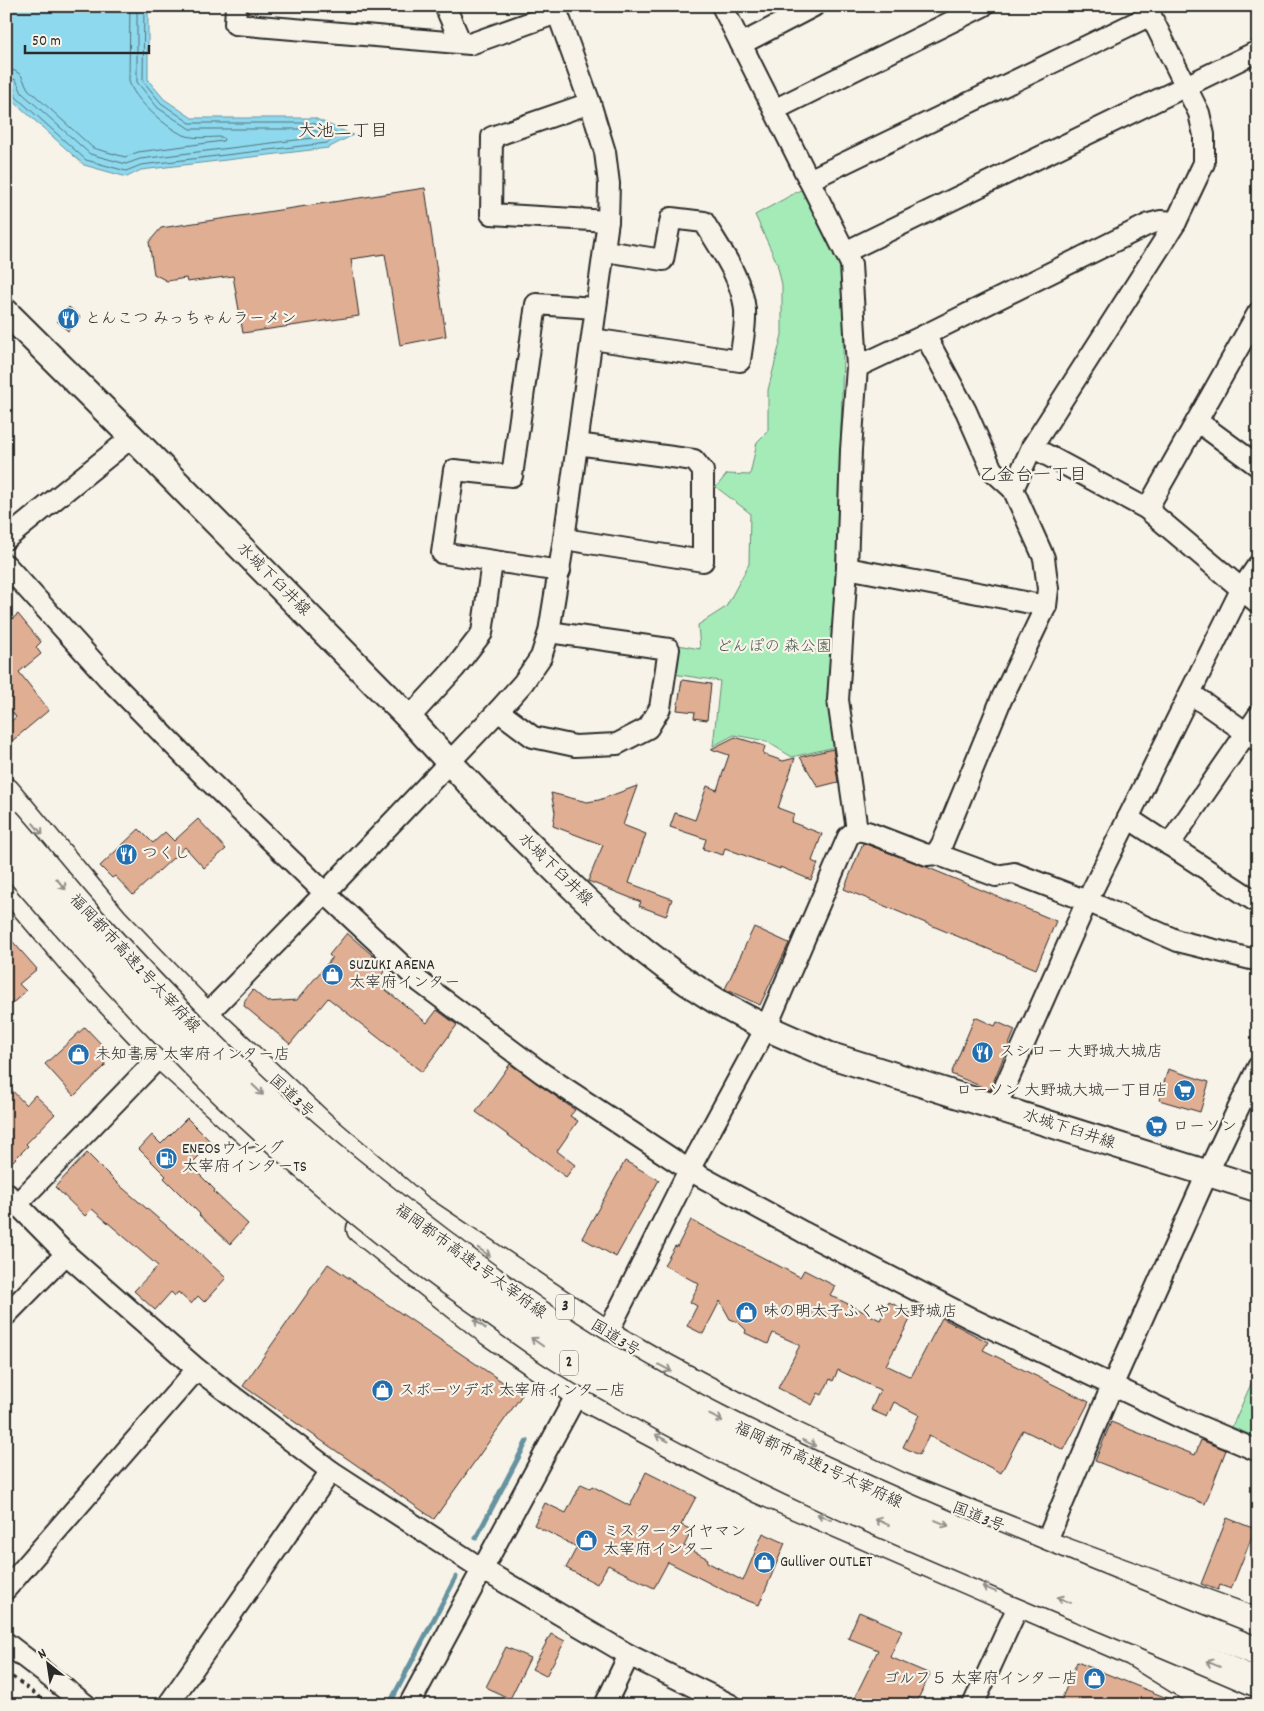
<svg xmlns="http://www.w3.org/2000/svg" width="1264" height="1711" viewBox="0 0 1264 1711" font-family="Dekko,'Klee One',sans-serif">
	<rect width="100%" height="100%" fill="#f7f3e8"/>
	<filter id="ink" filterUnits="userSpaceOnUse"><feTurbulence type="fractalNoise" baseFrequency=".02" numOctaves="2"/><feDisplacementMap in="SourceGraphic" scale="10" xChannelSelector="R" yChannelSelector="G"/><feConvolveMatrix kernelMatrix="1 2 1 2 8 2 1 2 1" color-interpolation-filters="sRGB"/></filter>
	<g filter="url(#ink)">
		<g fill="#a5ebb8" stroke="#688b72">
			<path d="M806,187L845,275L838,546L835,747L792,757L766,741L734,735L713,746L720,681L673,674L678,645L700,649L698,625L726,607L749,564L750,513L716,487L727,474L750,475L757,442L768,431V390L782,335V285L777,263L755,215Z"/>
			<path d="M1258,1368V1438L1232,1427Z"/>
		</g>
		<path fill="#8ed9ee" stroke="#6693a0" d="M6,6H148V80L164,99L192,118H314L353,135L328,148L141,170L127,177L84,165L11,99L6,80Z"/>
		<g fill="none" stroke-linecap="round" stroke-linejoin="round">
			<g stroke="#537179" stroke-width="1">
				<path d="M6,69L15,71L21,75L28,89L93,148L125,157L138,152L223,141L224,139L222,137C211,137 197,139 187,136C170,132 131,97 129,80L130,6"/>
				<path d="M6,77L16,80L22,93L90,154L126,164L140,159L321,137L320,133L311,129H190L158,108L137,82V6"/>
				<path d="M6,83L13,86L16,97L86,160L126,171L141,165L327,143L337,137V134L313,123H190L161,103L143,81L144,6"/>
			</g>
			<g stroke="#6693a0" stroke-width="5">
				<path d="M476,1538L527,1441"/>
				<path d="M389,1705L456,1577"/>
			</g>
		</g>
		<g fill="#e0ae93" stroke="#2b2b2b">
			<path d="M425,188L446,336L400,345L385,254L351,259L359,316L243,333L233,276L187,282L186,278L167,281L154,274L149,242L161,228Z"/>
			<path d="M69,307L80,317L68,331L57,321Z"/>
			<path d="M18,614L41,642L36,647L41,654L19,672L49,710L6,746V726L16,717L6,705V624Z"/>
			<path d="M682,680L711,684L707,720L694,718L695,712L677,710Z"/>
			<path d="M735,737L765,746L763,754L783,761L795,758L778,808L794,814L791,822L822,834L812,861L818,864L811,880L780,867V869L725,848L723,855L703,849L706,839L670,827L675,813L695,820L707,786L717,790L729,755L711,749Z"/>
			<path d="M833,749L838,782L818,787L800,757Z"/>
			<path d="M637,786L623,825L646,834L629,883L672,899L666,916L639,906L641,902L588,881L603,845L553,826L555,812L551,793L587,802L599,800Z"/>
			<path d="M198,819L226,849L204,868L185,847L133,895L115,876L112,878L100,866L139,829L153,843L165,832L174,841Z"/>
			<path d="M863,843L924,866L1056,921L1036,969L844,889Z"/>
			<path d="M754,927L789,943L760,1005L725,989Z"/>
			<path d="M347,933L387,968L376,982L427,1023L437,1010L457,1025L422,1072L328,998L290,1044L244,1006L245,1000L253,990L267,1002L297,1000L332,958L329,955Z"/>
			<path d="M6,934L37,969L19,984L26,991L6,1009Z"/>
			<path d="M975,1017L995,1026L997,1022L1015,1030L990,1090L951,1074Z"/>
			<path d="M85,1027L103,1046L105,1066L74,1096L45,1064Z"/>
			<path d="M510,1064L575,1110L570,1116L578,1121L557,1151L575,1165L566,1177L476,1112Z"/>
			<path d="M1168,1069L1209,1082L1200,1112L1159,1100Z"/>
			<path d="M6,1084L26,1105L35,1095L55,1114L26,1144L28,1146L6,1168Z"/>
			<path d="M187,1118L212,1143L190,1165L215,1190L214,1192L248,1224L230,1244L199,1215L200,1214L164,1178L166,1176L139,1149L152,1135L161,1144Z"/>
			<path d="M87,1153L117,1183L182,1239L183,1238L226,1278L204,1302L198,1296L191,1304L178,1292L175,1296L171,1292L155,1310L134,1291L158,1266L92,1209L85,1216L55,1187Z"/>
			<path d="M625,1161L659,1180L616,1257L582,1238Z"/>
			<path d="M691,1220L800,1277L804,1270L835,1286L830,1295L880,1320L889,1302L913,1314L886,1365L911,1377L942,1318L988,1342L983,1350L1089,1402L1064,1450L1023,1430L1001,1473L929,1436L919,1455L903,1447L919,1415L894,1402L887,1417L871,1410L880,1390L838,1370L833,1381L830,1379L822,1395L818,1393L812,1405L778,1388L800,1345L773,1333L768,1344L745,1333L746,1330L738,1322L730,1319L720,1301L703,1334L687,1326L697,1306L690,1302L699,1284L664,1265L675,1246L677,1247Z"/>
			<path d="M328,1264L522,1395L434,1519L243,1386Z"/>
			<path d="M1111,1422L1195,1455L1201,1440L1226,1450L1205,1504L1095,1461Z"/>
			<path d="M646,1472L696,1497L681,1525L692,1530L684,1546L708,1559L707,1562L743,1581L763,1533L785,1543L759,1605L733,1595L668,1562L654,1588L608,1565L597,1584L566,1568L577,1547L534,1525L545,1503L566,1513L581,1484L590,1488L592,1486L630,1506Z"/>
			<path d="M1227,1518L1255,1529L1231,1589L1220,1585L1218,1590L1201,1584Z"/>
			<path d="M859,1612L902,1630L890,1657L930,1674L917,1701L908,1697L905,1705H851L878,1650L848,1638Z"/>
			<path d="M551,1634L565,1641L546,1676L532,1669Z"/>
			<path d="M506,1647L530,1658L510,1699L486,1687Z"/>
			<path d="M1077,1662L1182,1704V1705H1059Z"/>
		</g>
		<g fill="none" stroke-linecap="round" stroke-linejoin="round">
			<defs>
				<g id="minor">
					<path d="M236,6L235,24L470,44L557,13"/>
					<path d="M445,6L461,43"/>
					<path d="M722,6L851,264L857,367L851,450L847,568L838,700L857,830"/>
					<path d="M741,44L814,6"/>
					<path d="M590,103L492,137L491,214L608,221"/>
					<path d="M774,110L983,6"/>
					<path d="M809,180L1151,15"/>
					<path d="M845,252L1258,51"/>
					<path d="M925,335L966,411L992,470L1013,489"/>
					<path d="M592,339L740,361C742,344 746,327 745,310C742,278 720,249 704,222L671,218L663,260L605,251"/>
					<path d="M857,367L925,335L1149,224L1161,221L1176,222"/>
					<path d="M1197,421L1258,466"/>
					<path d="M1032,447L1147,509L1258,603"/>
					<path d="M1147,509L1258,313"/>
					<path d="M6,539L132,437"/>
					<path d="M564,539L703,561V471L694,460L577,444"/>
					<path d="M6,565L107,677L206,778L325,893L420,982L542,1073L689,1170L803,1232L972,1319L1192,1423L1258,1451"/>
					<path d="M847,568L1046,606"/>
					<path d="M560,571L442,553L454,470L512,476L536,304L595,308"/>
					<path d="M1190,693L1258,741"/>
					<path d="M498,711L533,737L575,746L617,744L648,728L660,708L669,649L549,632"/>
					<path d="M409,718L455,668L482,633L492,562"/>
					<path d="M1128,818L1258,903"/>
					<path d="M1169,845L1258,716"/>
					<path d="M936,854L942,844L1001,700L1046,606L1048,589L1044,558L1013,489L1032,447L1176,222L1204,163V135L1199,113L1146,6"/>
					<path d="M205,1016L325,893L498,711L523,683L541,657L549,632L564,539L608,221L609,184L605,152L590,103L555,6"/>
					<path d="M996,1107L1087,901L1241,590L1258,565"/>
					<path d="M6,1193L66,1254L197,1369L331,1471L482,1569L629,1655L731,1705"/>
					<path d="M17,1204L161,1055"/>
					<path d="M6,1315L66,1254"/>
					<path d="M601,1346L689,1170L766,1028L848,837C855,829 861,830 870,833L927,855L936,854L996,876L1014,873L1087,901L1178,941L1251,959H1258"/>
					<path d="M1040,1557L1112,1386L1207,1174L1258,1067"/>
					<path d="M6,1589L197,1369"/>
					<path d="M6,1643L86,1705"/>
					<path d="M168,1705L331,1471"/>
					<path d="M409,1705L584,1381"/>
					<path d="M605,1705L629,1655"/>
					<path d="M973,1705L1025,1591"/>
				</g>
				<path id="major" d="M6,312L132,437L409,718C452,766 496,812 542,857C594,909 647,959 710,997C747,1021 788,1037 829,1055L1258,1189"/>
				<g id="highway">
					<path d="M6,792L114,921L205,1016L323,1127L418,1208L607,1335L652,1361L783,1431L898,1486L1045,1545L1258,1623"/>
					<path d="M6,883L74,963L161,1055L249,1133"/>
					<path d="M361,1229L489,1331L578,1393L759,1489L1134,1652L1219,1705"/>
					<path d="M1203,1682L1254,1705"/>
				</g>
			</defs>
			<use href="#minor" stroke="#2b2b2b" stroke-width="24"/>
			<use href="#major" stroke="#2b2b2b" stroke-width="29"/>
			<use href="#highway" stroke="#2b2b2b" stroke-width="31"/>
			<path stroke="#2b2b2b" stroke-width="3" stroke-dasharray="4 4" stroke-linecap="butt" d="M6,1672L50,1705"/>
			<use href="#minor" stroke="#f7f3e8" stroke-width="20"/>
			<use href="#major" stroke="#f7f3e8" stroke-width="25"/>
			<use href="#highway" stroke="#f7f3e8" stroke-width="28"/>
			<defs>
				<g id="highway-bridge">
					<path d="M6,821C38,857 68,896 101,931C171,1008 246,1084 325,1151C362,1182 401,1212 439,1241C482,1274 525,1306 570,1335C667,1397 771,1447 876,1494C1002,1550 1130,1601 1258,1652"/>
					<path d="M6,856C61,920 116,983 175,1043C269,1140 373,1228 484,1305C509,1322 533,1341 559,1357C778,1492 1023,1581 1258,1683"/>
				</g>
			</defs>
			<use href="#highway-bridge" stroke="#2b2b2b" stroke-width="31" stroke-linecap="butt"/>
			<use href="#highway-bridge" stroke="#f7f3e8" stroke-width="28"/>
		</g>
		<defs><path id="oneway-shaft" d="M-6 0H5M1.5-3L5.5 0L1.5 3" fill="none" stroke-width="1.6" stroke-linecap="round" stroke-linejoin="round" transform="scale(1.25)"/></defs>
		<g stroke="#918f8a">
			<use href="#oneway-shaft" transform="translate(38 829) rotate(50)"/>
			<use href="#oneway-shaft" transform="translate(61 884) rotate(50)"/>
			<use href="#oneway-shaft" transform="translate(258 1090) rotate(44)"/>
			<use href="#oneway-shaft" transform="translate(484 1252) rotate(34)"/>
			<use href="#oneway-shaft" transform="translate(480 1324) rotate(-142)"/>
			<use href="#oneway-shaft" transform="translate(537 1342) rotate(-145)"/>
			<use href="#oneway-shaft" transform="translate(665 1368) rotate(28)"/>
			<use href="#oneway-shaft" transform="translate(716 1418) rotate(26)"/>
			<use href="#oneway-shaft" transform="translate(662 1438) rotate(-152)"/>
			<use href="#oneway-shaft" transform="translate(809 1443) rotate(25)"/>
			<use href="#oneway-shaft" transform="translate(824 1517) rotate(-156)"/>
			<use href="#oneway-shaft" transform="translate(882 1522) rotate(-156)"/>
			<use href="#oneway-shaft" transform="translate(942 1523) rotate(23)"/>
			<use href="#oneway-shaft" transform="translate(989 1589) rotate(-157)"/>
			<use href="#oneway-shaft" transform="translate(1064 1600) rotate(-157)"/>
			<use href="#oneway-shaft" transform="translate(1213 1664) rotate(-157)"/>
		</g>
	</g>
	<defs>
		<symbol id="restaurant-disc" viewBox="-11 -11 22 22"><circle r="9.5" fill="#1f6fb2" stroke="#f7f3e8"/><path d="M-5-6h1v4h1v-4h1v4h1v-4h1v5L-1.5 .5V6h-2V.5L-5-1ZM5-6V6H3V1.5H1.5Q1.5-4 5-6Z" fill="#fff"/></symbol>
		<symbol id="shop-disc" viewBox="-11 -11 22 22"><circle r="9.5" fill="#1f6fb2" stroke="#f7f3e8"/><path d="M-5-2.5h2.3a2.7 3.5 0 0 1 5.4 0H5L5.5 6h-11ZM-1.5-2.5h3a1.5 2.3 0 0 0-3 0Z" fill="#fff"/></symbol>
		<symbol id="supermarket-disc" viewBox="-11 -11 22 22"><circle r="9.5" fill="#1f6fb2" stroke="#f7f3e8"/><path d="M-6-5.5h2.5l.6 2H6L4.5 2H-2.5L-4.4-4H-6ZM-1.5 3.2a1.3 1.3 0 1 0 .1 0ZM3 3.2a1.3 1.3 0 1 0 .1 0Z" fill="#fff"/></symbol>
		<symbol id="fuel-disc" viewBox="-11 -11 22 22"><circle r="9.5" fill="#1f6fb2" stroke="#f7f3e8"/><path d="M-5.5-6h7V0h2V4h1.3V-2.5L3-4.5l.8-.8L6-3V5H2.5V1h-1V6h-7ZM-4.2-4.7v3.2H.2V-4.7Z" fill="#fff"/></symbol>
	</defs>
	<g fill-rule="evenodd">
		<use href="#restaurant-disc" x="56" y="306" width="25" height="25"/>
		<use href="#restaurant-disc" x="114" y="842" width="25" height="25"/>
		<use href="#shop-disc" x="320" y="962" width="25" height="25"/>
		<use href="#restaurant-disc" x="970" y="1040" width="25" height="25"/>
		<use href="#shop-disc" x="66" y="1042" width="25" height="25"/>
		<use href="#supermarket-disc" x="1172" y="1078" width="25" height="25"/>
		<use href="#supermarket-disc" x="1144" y="1114" width="25" height="25"/>
		<use href="#fuel-disc" x="154" y="1146" width="25" height="25"/>
		<use href="#shop-disc" x="734" y="1300" width="25" height="25"/>
		<use href="#shop-disc" x="370" y="1378" width="25" height="25"/>
		<use href="#shop-disc" x="574" y="1528" width="25" height="25"/>
		<use href="#shop-disc" x="752" y="1550" width="25" height="25"/>
		<use href="#shop-disc" x="1082" y="1666" width="25" height="25"/>
	</g>
	<g text-anchor="middle" dominant-baseline="central" stroke-width="4.5" stroke-linejoin="round" paint-order="stroke">
		<g fill="#f7f3e8" stroke="#686764" stroke-width="1">
			<rect x="556" y="1294.5" width="18" height="25" rx="4"/>
			<rect x="560" y="1350.5" width="18" height="25" rx="4"/>
		</g>
		<g font-size="15" font-weight="bold" fill="#2b2b2b">
			<text x="565" y="1307">3</text>
			<text x="569" y="1363">2</text>
		</g>
		<g font-size="16" fill="#2b2b2b" stroke="#f7f3e8" text-anchor="start">
			<text x="85" y="319">とんこつ みっちゃんラーメン</text>
			<text x="142" y="854">つくし</text>
			<text x="349" y="965">SUZUKI ARENA<tspan x="349" dy="18">太宰府インター</tspan></text>
			<text x="999" y="1052">スシロー 大野城大城店</text>
			<text x="95" y="1055">未知書房 太宰府インター店</text>
			<text x="1168" y="1091" text-anchor="end">ローソン 大野城大城一丁目店</text>
			<text x="1173" y="1127">ローソン</text>
			<text x="182" y="1149">ENEOSウイング<tspan x="182" dy="18">太宰府インターTS</tspan></text>
			<text x="763" y="1312">味の明太子ふくや 大野城店</text>
			<text x="399" y="1391">スポーツデポ 太宰府インター店</text>
			<text x="603" y="1532">ミスタータイヤマン<tspan x="603" dy="18">太宰府インター</tspan></text>
			<text x="780" y="1562">Gulliver OUTLET</text>
			<text x="1078" y="1679" text-anchor="end">ゴルフ５ 太宰府インター店</text>
		</g>
		<g font-size="16" fill="#2b2b2b" stroke="#f7f3e8">
			<text transform="translate(273 580) rotate(45)">水城下臼井線</text>
			<text transform="translate(555 870) rotate(44)">水城下臼井線</text>
			<text transform="translate(134 964) rotate(47)">福岡都市高速2号太宰府線</text>
			<text transform="translate(291 1097) rotate(43)">国道3号</text>
			<text transform="translate(1069 1130) rotate(18)">水城下臼井線</text>
			<text transform="translate(470 1262) rotate(36)">福岡都市高速2号太宰府線</text>
			<text transform="translate(615 1339) rotate(32)">国道3号</text>
			<text transform="translate(818 1466) rotate(25)">福岡都市高速2号太宰府線</text>
			<text transform="translate(978 1518) rotate(22)">国道3号</text>
		</g>
		<g font-size="16" fill="#4a5b4e" stroke="#f7f3e8">
			<text x="774" y="647">どんぽの 森公園</text>
		</g>
		<g font-size="18" fill="#2b2b2b" stroke="#f7f3e8">
			<text x="343" y="132">大池二丁目</text>
			<text x="1033" y="476">乙金台一丁目</text>
		</g>
	</g>
	<rect width="1264" height="1711" fill="none" stroke="#f7f3e8" stroke-width="25"/>
	<rect x="12" y="12" width="1239" height="1686" fill="none" stroke="#2b2b2b" stroke-width="2" filter="url(#ink)"/>
	<g transform="translate(48 1664) rotate(330)" stroke="#f7f3e8" stroke-width="4" paint-order="stroke">
	<path d="M0-4L9 19L0 12L-9 19Z" fill="#2b2b2b"/>
	<text y="-8" font-size="14" font-weight="bold" text-anchor="middle" fill="#2b2b2b">N</text>
	</g>
	<path d="M25 45v8h124v-8" fill="none" stroke="#2b2b2b" stroke-width="2.5"/>
	<text x="32" y="45" font-size="15" fill="#2b2b2b" stroke="#f7f3e8" stroke-width="4" paint-order="stroke">50 m</text>
</svg>
